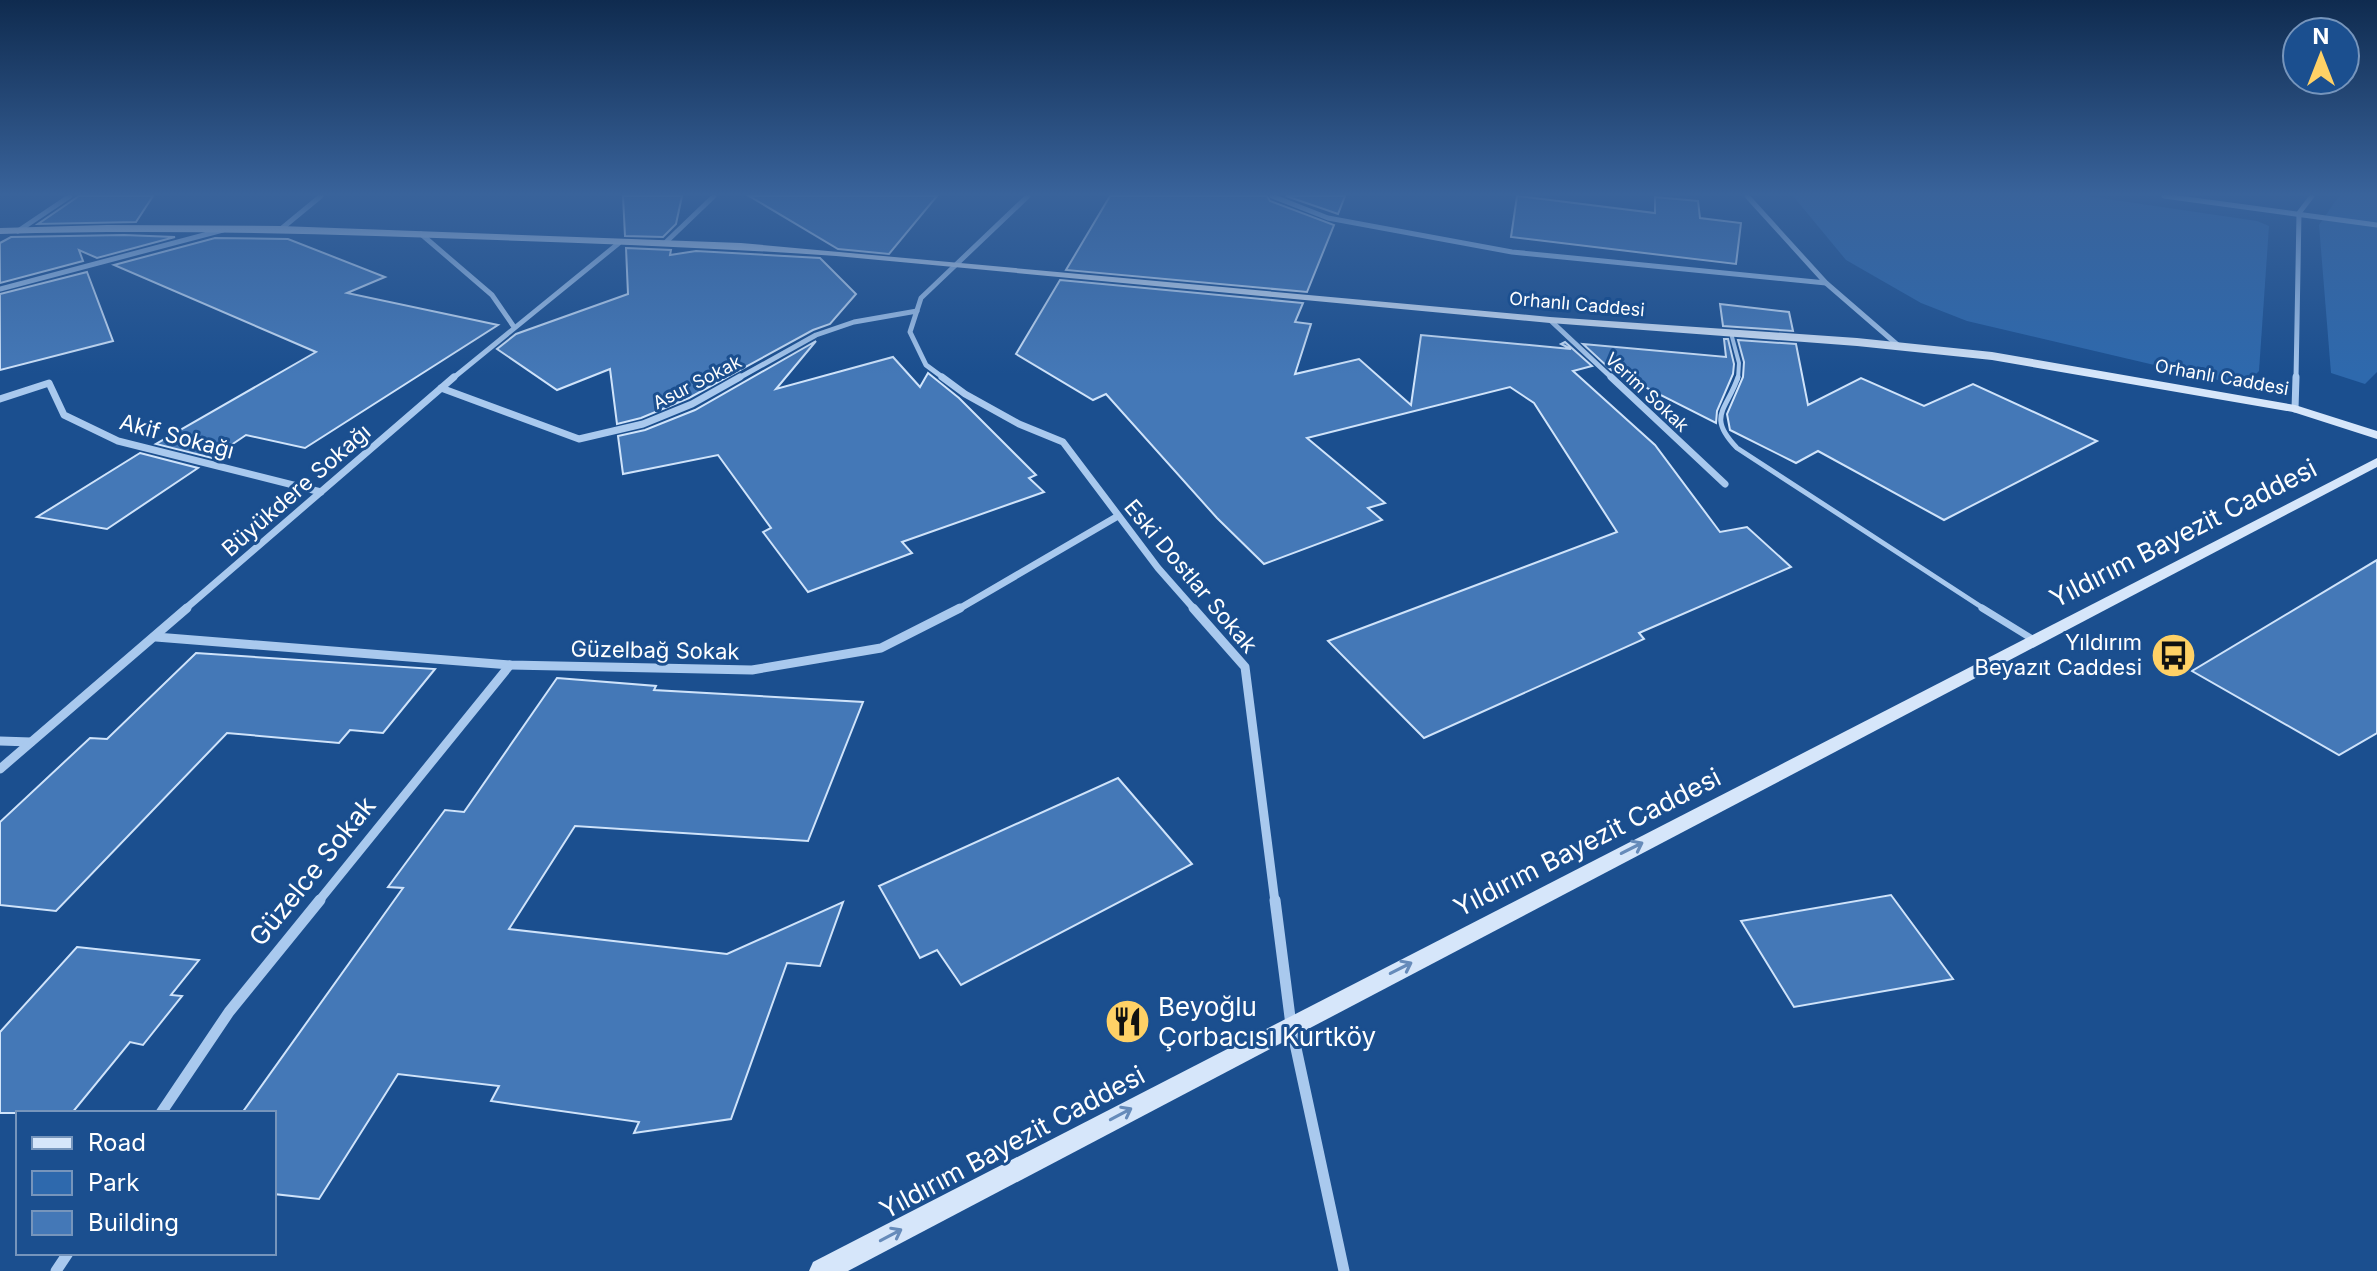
<svg xmlns="http://www.w3.org/2000/svg" width="2377" height="1271" viewBox="0 0 2377 1271" font-family="Inter,sans-serif">
	<rect width="100%" height="100%" fill="#1b4f8f"/>
	<g fill="#2e69ad">
		<path d="M1793,196H2087L2257,221L2269,226L2259,371L2252,378L2231,383L1967,321L1921,303L1846,260Z"/>
		<path d="M2339,196H2377V372L2365,384L2331,373L2319,225Z"/>
	</g>
	<g fill="#4478b7" stroke="#cfe3fa" stroke-width="2">
		<path d="M79,196H153L136,222L38,224Z"/>
		<path d="M623,196H682L676,224L663,237L625,236Z"/>
		<path d="M749,196H937L889,254L838,249Z"/>
		<path d="M1110,196H1267L1270,201L1334,225L1307,292L1066,270Z"/>
		<path d="M1286,196H1345L1338,214Z"/>
		<path d="M1517,196L1655,213V197L1698,201L1700,218L1741,223L1736,264L1511,237Z"/>
		<path d="M124,235L175,237L97,258L79,250L83,261L0,283V243L11,237Z"/>
		<path d="M215,238L288,239L385,277L347,293L498,325L305,448L246,435L212,458L156,444L316,352L114,265Z"/>
		<path d="M626,248L671,250L670,255L696,251L820,258L856,294L830,324L813,330L689,398L641,418L617,424L610,369L557,390L497,349L516,334L628,294Z"/>
		<path d="M87,272L113,341L0,370V294Z"/>
		<path d="M1060,280L1303,303L1295,322L1311,324L1295,374L1359,359L1411,405L1421,335L1571,349L1561,344L1565,342L1592,366L1573,371L1655,445L1720,532L1747,527L1791,567L1639,633L1644,639L1424,738L1328,641L1617,532L1534,403L1510,387L1307,438L1385,503L1368,508L1382,520L1264,564L1217,518L1106,394L1093,400L1016,354Z"/>
		<path d="M1720,304L1789,312L1793,331L1723,326Z"/>
		<path d="M1724,339H1728L1734,364L1733,374L1717,411L1716,423L1611,370L1583,344L1726,357Z"/>
		<path d="M1738,340L1796,344L1808,405L1861,378L1924,406L1973,384L2097,441L1944,520L1818,451L1796,463L1730,430L1727,414L1743,377L1744,362Z"/>
		<path d="M816,341L776,389L893,357L920,387L928,373L959,398L1036,475L1029,478L1044,492L902,542L912,553L808,592L763,532L771,528L718,455L623,474L618,436L645,430L695,410Z"/>
		<path d="M140,453L198,468L107,529L37,517Z"/>
		<path d="M2377,560V733L2339,755L2192,671Z"/>
		<path d="M196,653L435,669L383,733L350,730L339,743L227,733L56,911L0,905V822L90,738L107,739Z"/>
		<path d="M557,678L656,686L654,690L863,702L808,841L575,826L509,929L727,954L843,902L820,966L787,963L731,1119L634,1133L639,1122L491,1101L499,1086L398,1074L319,1199L274,1194V1113H242L403,888L388,887L445,810L464,812Z"/>
		<path d="M1118,778L1192,864L961,985L937,950L920,958L879,886Z"/>
		<path d="M1891,895L1953,979L1794,1007L1741,921Z"/>
		<path d="M77,947L199,960L171,995L182,996L143,1045L130,1042L72,1113H0V1032Z"/>
	</g>
	<g fill="none" stroke-linecap="round" stroke-linejoin="round">
		<path stroke="#a9c9ee" stroke-width="4" d="M1731,333L1739,363L1738,379"/>
		<path stroke="#a9c9ee" stroke-width="5" d="M1738,377C1727,410 1706,416 1737,448L1986,610"/>
		<path stroke="#a9c9ee" stroke-width="7" d="M1982,608L2034,640"/>
		<g stroke="#a9c9ee" stroke-width="5">
			<path d="M1272,196L1328,218L1512,252L1826,283"/>
			<path d="M1747,196L1826,283L1900,347"/>
			<path d="M2164,196L2377,225"/>
			<path d="M281,229L321,196"/>
			<path d="M18,231L70,196"/>
			<path d="M421,234L492,295L514,327"/>
			<path d="M665,243L714,196"/>
			<path d="M0,289L223,230"/>
			<path d="M1550,320L1613,379"/>
			<path d="M452,379L619,243"/>
			<path d="M737,379L816,335L854,322L917,311"/>
			<path d="M945,379L926,365L910,332L921,298L1028,196"/>
			<path d="M2296,379L2299,213L2312,196"/>
		</g>
		<g stroke="#a9c9ee" stroke-width="7">
			<path d="M942,377L965,394L1019,424L1063,442L1158,568L1195,610"/>
			<path d="M1611,377L1725,484"/>
			<path d="M441,388L579,439L643,424L692,404L740,377"/>
			<path d="M0,399L49,383L64,415L118,441L321,492"/>
			<path d="M2295,409L2296,377"/>
			<path d="M184,610L454,377"/>
			<path d="M957,610L1118,516"/>
		</g>
		<g stroke="#a9c9ee" stroke-width="9">
			<path d="M1193,608L1245,667L1275,902"/>
			<path d="M156,637L510,665L752,670L881,648L960,608"/>
			<path d="M0,741L31,742"/>
			<path d="M0,769L187,608"/>
			<path d="M318,902L510,665"/>
		</g>
		<g stroke="#a9c9ee" stroke-width="11">
			<path d="M1275,900L1291,1025L1344,1271"/>
			<path d="M161,1113L229,1012L320,900"/>
			<path d="M56,1271L68,1253"/>
		</g>
		<g fill="#d6e6fa" fill-rule="evenodd">
			<path d="M107,225L281,226L741,243L1550,317L1857,338L1992,352L2295,405L2377,431V439L2293,412L1992,360L1857,346L1550,323L836,256C723,248 610,244 497,240C331,234 166,229 0,234V228Z"/>
			<path d="M2377,458V467L848,1271H809L813,1262Z"/>
		</g>
	</g>
	<defs><path id="oneway-shaft" d="M-6 0H5M1.5-3L5.5 0L1.5 3" fill="none" stroke-width="1.6" stroke-linecap="round" stroke-linejoin="round" transform="scale(2)"/></defs>
	<g stroke="#668bba">
		<use href="#oneway-shaft" transform="translate(1632 848) rotate(-27)"/>
		<use href="#oneway-shaft" transform="translate(1401 968) rotate(-27)"/>
		<use href="#oneway-shaft" transform="translate(1121 1114) rotate(-28)"/>
		<use href="#oneway-shaft" transform="translate(891 1235) rotate(-28)"/>
	</g>
	<linearGradient id="sky" x2="0" y2="1"><stop stop-color="#0f2b4f"/><stop offset="0.52" stop-color="#39639b"/><stop offset="1" stop-color="#39639b" stop-opacity="0"/></linearGradient>
	<rect width="2377" height="374" fill="url(#sky)"/>
	<defs>
		<symbol id="bus-disc" viewBox="-11 -11 22 22"><circle r="9.5" fill="#ffd166" stroke="#1b4f8f"/><path d="M-5-6H5V4H4V6H2V4H-2V6H-4V4H-5ZM-3.5-4V0h7V-4ZM-3.5 1.2v1.5H-2V1.2ZM2 1.2v1.5H3.5V1.2Z" fill="#111"/></symbol>
		<symbol id="restaurant-disc" viewBox="-11 -11 22 22"><circle r="9.5" fill="#ffd166" stroke="#1b4f8f"/><path d="M-5-6h1v4h1v-4h1v4h1v-4h1v5L-1.5 .5V6h-2V.5L-5-1ZM5-6V6H3V1.5H1.5Q1.5-4 5-6Z" fill="#111"/></symbol>
	</defs>
	<g fill-rule="evenodd">
		<use href="#bus-disc" x="2148" y="630" width="51" height="51"/>
		<use href="#restaurant-disc" x="1102" y="996" width="51" height="51"/>
	</g>
	<g text-anchor="middle" dominant-baseline="central" stroke-width="6" stroke-linejoin="round" paint-order="stroke">
		<g font-size="18" fill="#fff" stroke="#1b4f8f">
			<text transform="translate(1577 304) rotate(5)">Orhanlı Caddesi</text>
			<text transform="translate(2222 377) rotate(10)">Orhanlı Caddesi</text>
			<text transform="translate(697 382) rotate(-27)">Asur Sokak</text>
			<text transform="translate(1647 392) rotate(43)">Verim Sokak</text>
		</g>
		<g font-size="22" fill="#fff" stroke="#1b4f8f">
			<text transform="translate(177 436) rotate(15)">Akif Sokağı</text>
			<text transform="translate(296 490) rotate(-41)">Büyükdere Sokağı</text>
			<text transform="translate(1191 576) rotate(50)">Eski Dostlar Sokak</text>
			<text transform="translate(655 650) rotate(1)">Güzelbağ Sokak</text>
		</g>
		<g font-size="22" fill="#fff" stroke="#1b4f8f" text-anchor="end">
			<text x="2142" y="642">Yıldırım<tspan x="2142" dy="25">Beyazıt Caddesi</tspan></text>
		</g>
		<g font-size="26" fill="#fff" stroke="#1b4f8f">
			<text transform="translate(2183 533) rotate(-27)">Yıldırım Bayezit Caddesi</text>
			<text transform="translate(1587 842) rotate(-27)">Yıldırım Bayezit Caddesi</text>
			<text transform="translate(312 871) rotate(-51)">Güzelce Sokak</text>
			<text transform="translate(1012 1142) rotate(-28)">Yıldırım Bayezit Caddesi</text>
		</g>
		<g font-size="26" fill="#fff" stroke="#1b4f8f" text-anchor="start">
			<text x="1158" y="1006">Beyoğlu<tspan x="1158" dy="30">Çorbacısı Kurtköy</tspan></text>
		</g>
	</g>
	<rect x="16" y="1111" width="260" height="144" fill="#1b4f8f" stroke="#7695bc" stroke-width="2"/>
	<rect x="32" y="1137" width="40" height="12" fill="#d6e6fa" stroke="#7695bc" stroke-width="2"/>
	<text x="88" y="1151" font-size="24" fill="#ffffff">Road</text>
	<rect x="32" y="1171" width="40" height="24" fill="#2e69ad" stroke="#7695bc" stroke-width="2"/>
	<text x="88" y="1191" font-size="24" fill="#ffffff">Park</text>
	<rect x="32" y="1211" width="40" height="24" fill="#4478b7" stroke="#7695bc" stroke-width="2"/>
	<text x="88" y="1231" font-size="24" fill="#ffffff">Building</text>
	<g transform="translate(2321 56)"><circle r="38" fill="#1b4f8f" stroke="#7695bc" stroke-width="2"/>
	<path d="M0-6L14 30L0 20L-14 30Z" fill="#ffd166"/>
	<text y="-12" font-size="22" font-weight="bold" text-anchor="middle" fill="#ffffff">N</text>
	</g>
</svg>
